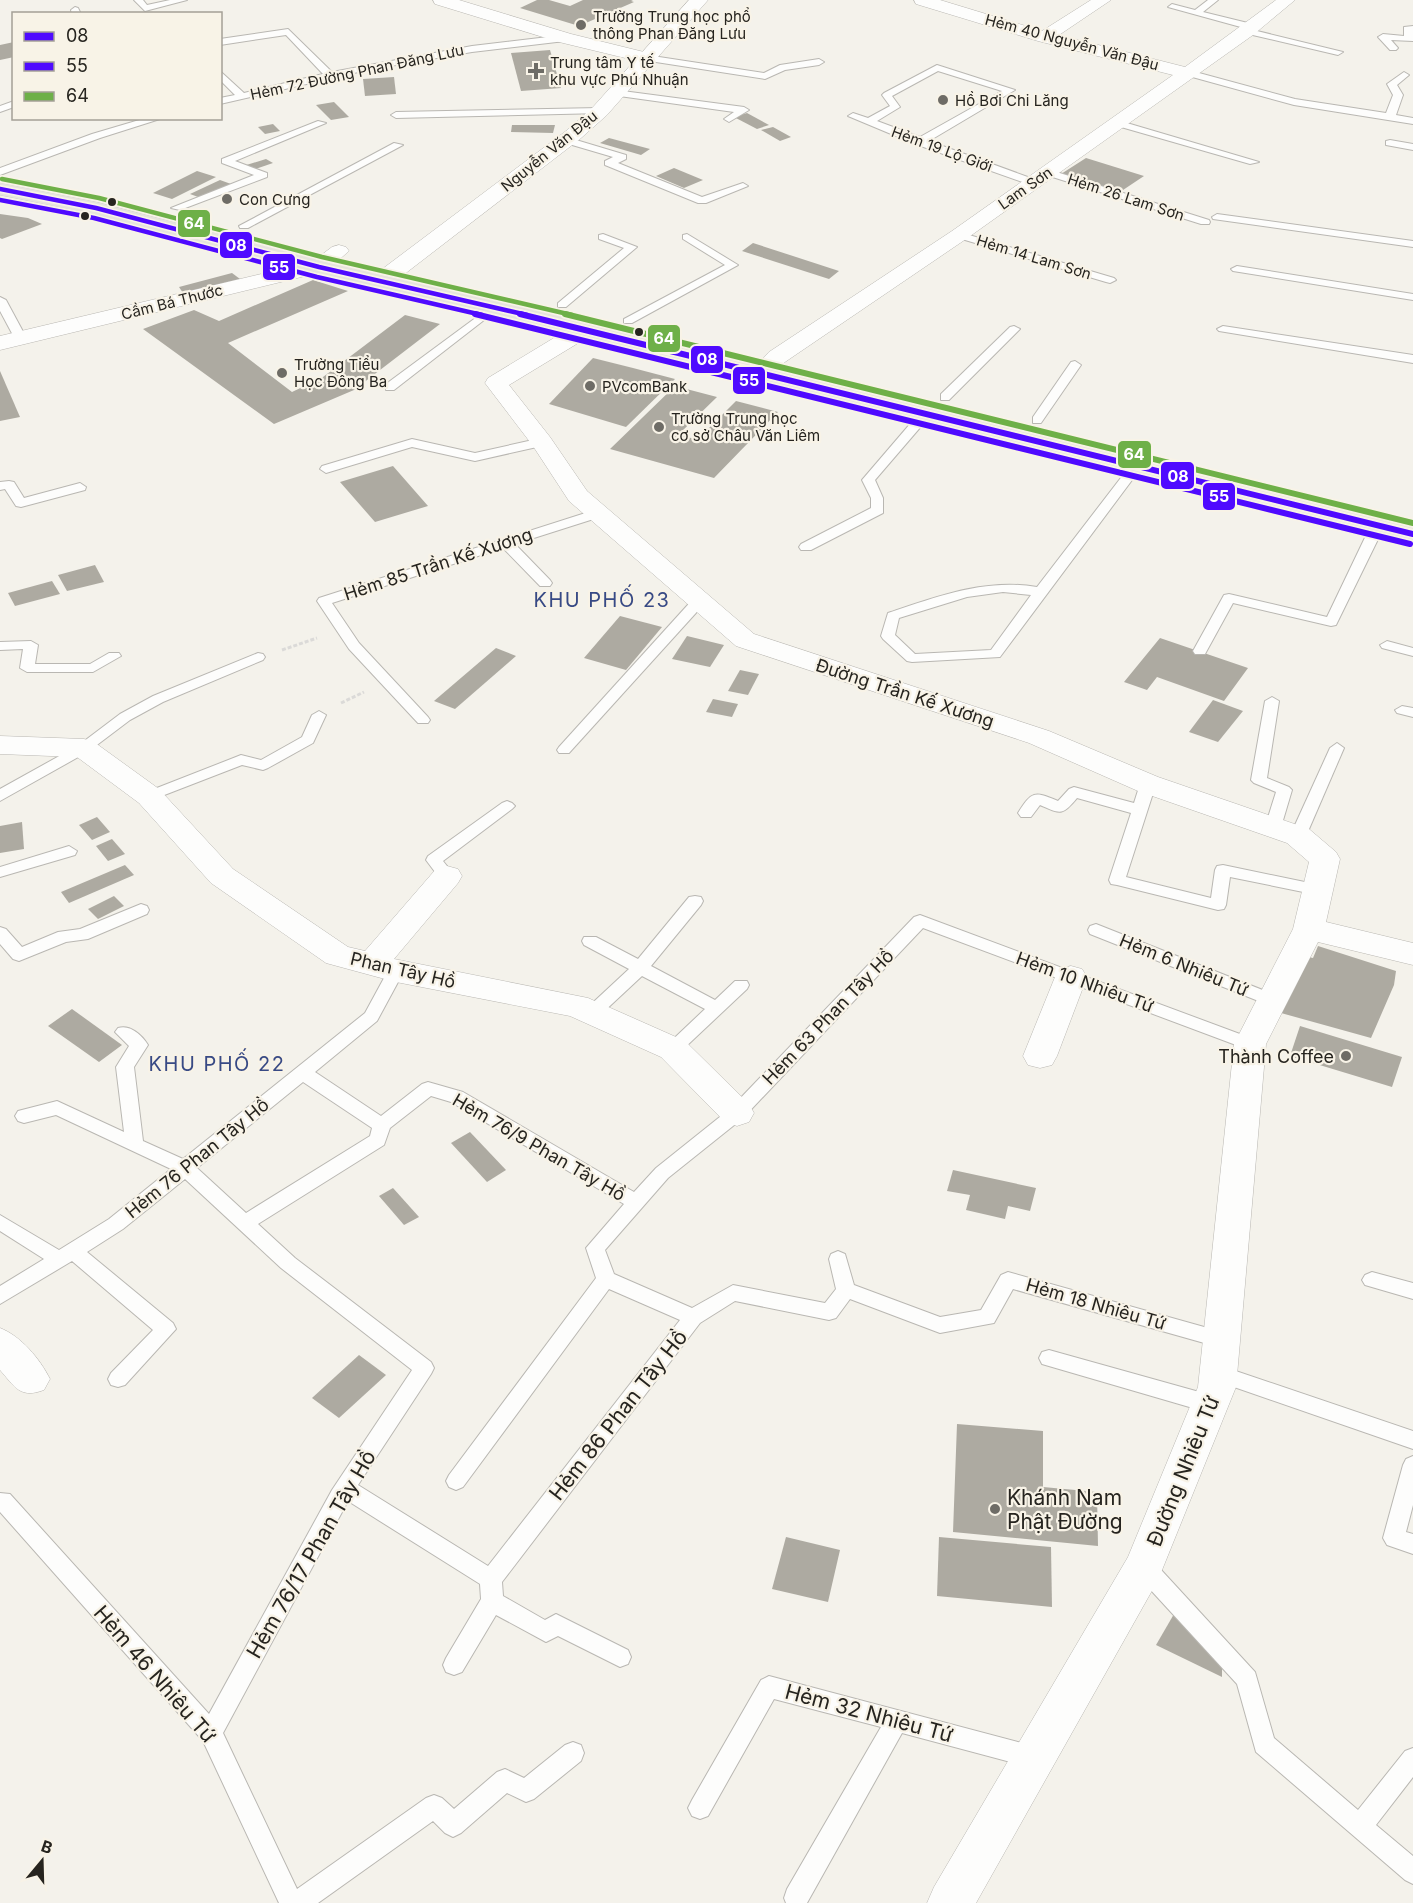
<svg xmlns="http://www.w3.org/2000/svg" width="1413" height="1903" viewBox="0 0 1413 1903" font-family="Inter,sans-serif">
	<rect width="100%" height="100%" fill="#f4f2eb"/>
	<g fill="#adaaa1">
		<path d="M537,0H549L570,6L583,0H633L631,1L634,2L579,26L520,8Z"/>
		<path d="M14,42V57L0,60V45Z"/>
		<path d="M550,50L561,88L521,91L511,53Z"/>
		<path d="M394,77L396,94L365,96L363,79Z"/>
		<path d="M334,102L349,117L331,120L316,105Z"/>
		<path d="M747,113L769,125L757,129L734,117Z"/>
		<path d="M273,124L280,131L265,134L258,127Z"/>
		<path d="M512,125H555L553,133L511,132Z"/>
		<path d="M773,127L791,137L780,141L761,130Z"/>
		<path d="M609,138L650,149L641,155L600,143Z"/>
		<path d="M1086,158L1144,176L1120,192L1061,174Z"/>
		<path d="M266,159L273,163L247,172L240,167Z"/>
		<path d="M674,168L703,180L684,188L656,176Z"/>
		<path d="M197,171L216,177L172,199L153,193Z"/>
		<path d="M220,180L231,184L201,198L190,194Z"/>
		<path d="M0,214L28,218L42,224L2,239L0,238Z"/>
		<path d="M753,243L839,271L829,279L742,251Z"/>
		<path d="M232,273L240,279L183,293L179,287Z"/>
		<path d="M313,280L348,291L228,343L292,392L323,377L405,315L440,324L354,390L274,424L143,329L194,310L219,321Z"/>
		<path d="M593,358L633,368L675,379L626,427L549,404Z"/>
		<path d="M0,371L20,417L0,421Z"/>
		<path d="M675,386L717,397L679,434L697,440L736,401L778,412L714,478L610,449Z"/>
		<path d="M393,466L428,506L375,522L340,482Z"/>
		<path d="M95,565L104,582L67,591L58,575Z"/>
		<path d="M52,581L60,594L15,606L8,593Z"/>
		<path d="M620,616L662,627L626,670L584,658Z"/>
		<path d="M687,636L724,645L710,667L672,659Z"/>
		<path d="M1160,638L1248,668L1224,701L1157,677L1147,690L1124,682Z"/>
		<path d="M496,648L516,656L455,709L434,701Z"/>
		<path d="M740,670L759,674L748,695L728,691Z"/>
		<path d="M713,699L738,704L732,717L706,712Z"/>
		<path d="M1213,700L1243,711L1218,742L1189,732Z"/>
		<path d="M97,817L110,832L92,840L79,825Z"/>
		<path d="M22,822L24,849L0,853V826Z"/>
		<path d="M112,839L125,854L108,861L96,846Z"/>
		<path d="M125,865L134,875L69,903L61,892Z"/>
		<path d="M114,896L124,906L98,919L88,909Z"/>
		<path d="M1318,946L1396,971L1394,985L1371,1038L1281,1013L1304,956L1313,958Z"/>
		<path d="M72,1009L122,1045L99,1062L48,1026Z"/>
		<path d="M1300,1026L1402,1057L1392,1087L1290,1056Z"/>
		<path d="M470,1132L506,1170L487,1182L451,1143Z"/>
		<path d="M953,1170L1036,1188L1030,1211L1008,1206L1005,1219L966,1210L970,1195L947,1191Z"/>
		<path d="M393,1188L419,1217L404,1225L379,1196Z"/>
		<path d="M359,1355L386,1375L339,1418L312,1398Z"/>
		<path d="M957,1424L1043,1431V1487L1097,1492L1098,1546L953,1532Z"/>
		<path d="M786,1537L840,1550L828,1602L772,1589Z"/>
		<path d="M939,1537L1051,1547L1052,1607L937,1596Z"/>
		<path d="M1174,1614L1222,1664V1677L1156,1645Z"/>
	</g>
	<g fill="none" stroke-linecap="round" stroke-linejoin="round">
		<defs>
			<g id="service">
				<path d="M134,0H143L147,5L170,0H187L145,11Z"/>
				<path d="M1208,0H1218L1203,12L1256,25L1258,27L1253,30L1343,52L1338,55L1244,33V29H1248L1168,7L1172,4L1195,10Z"/>
				<path d="M75,7L78,8L81,14H72L71,10Z"/>
				<path d="M1413,26V41L1391,40L1398,48L1396,50H1390L1378,37L1383,34L1404,36V27Z"/>
				<path d="M288,29L332,72L472,46L565,35L570,38L565,41L472,52L367,70L220,104V98L235,95L220,80V71L244,93L323,74L286,35L220,45V39Z"/>
				<path d="M646,55L764,73L780,65L819,59L824,62L819,65L785,70L765,79L643,60V56Z"/>
				<path d="M937,65L1015,90L929,141L1036,180V184H1028L915,144L848,116L853,113L868,118L890,106L882,95L884,93ZM938,71L1002,91L920,137L877,121L900,107L892,96Z"/>
				<path d="M1188,70L1295,99L1386,113L1393,95L1387,84L1404,72L1409,75L1397,85L1403,95L1396,115L1413,118V124L1294,105L1185,75L1183,73Z"/>
				<path d="M615,90L744,107L749,110L729,122L724,119L734,112L612,95L610,93Z"/>
				<path d="M14,101V107L0,112V106Z"/>
				<path d="M600,108L603,109V113L396,118L391,115L396,112Z"/>
				<path d="M146,118H163L100,138L0,175V168L92,134Z"/>
				<path d="M318,121L326,123L235,161L267,173V177L180,210L171,208L254,175L222,163V159Z"/>
				<path d="M1114,121H1120L1259,162L1250,164L1114,125Z"/>
				<path d="M566,137L626,155V159L618,163L702,197L743,183L748,186L706,203H698L605,165V161L613,157L562,142L561,140Z"/>
				<path d="M1390,140L1413,144V150L1386,145V141Z"/>
				<path d="M394,143L403,145L248,228H240L239,226Z"/>
				<path d="M1047,169L1209,220L1210,222L1209,224H1201L1043,174L1042,172Z"/>
				<path d="M1217,214L1413,241V247L1213,219L1212,217Z"/>
				<path d="M959,232L1114,278L1116,280L1110,283L1106,282L955,237V233Z"/>
				<path d="M603,234L637,247L566,307H558V303L624,248L599,239V235Z"/>
				<path d="M687,234L738,265L632,323H624V319L725,265L683,239V235Z"/>
				<path d="M1237,266L1413,294V300L1233,271L1231,269Z"/>
				<path d="M0,297L6,300L27,339L25,341H17L15,339L0,311Z"/>
				<path d="M493,305L499,308L497,310L394,390H386V384Z"/>
				<path d="M1014,326L1020,329L949,400H941V394L1010,327Z"/>
				<path d="M1223,326L1413,355V363L1219,331L1217,329Z"/>
				<path d="M1075,361L1081,365L1041,423H1033V417L1071,362Z"/>
				<path d="M926,409L930,410V416L875,480L883,498V513L811,550H801L799,547L801,544L871,508V498L862,480L922,410Z"/>
				<path d="M542,438L546,439L548,442L546,445L475,461L412,447L326,473L320,469L322,466L412,439L475,453Z"/>
				<path d="M1137,461L1143,465L1141,468L1000,657L912,662L907,661L883,639L881,636L888,613C936,597 985,578 1037,587L1133,462ZM1003,592L1031,595L991,650L915,654L895,635L899,618L967,597Z"/>
				<path d="M9,481L14,482L24,498L80,483L86,487L85,490L21,507L16,506L5,489L0,490V482Z"/>
				<path d="M598,509L604,513L603,516L515,544L550,580L552,583L550,586H540L503,548L332,603L359,643L428,717L430,720L428,723H418L349,649L317,601L319,598Z"/>
				<path d="M1378,521L1385,525L1336,625L1331,626L1233,603L1205,654H1195L1193,651L1224,595L1229,594L1327,617L1371,525Z"/>
				<path d="M699,597L706,601L704,604L569,753H559L557,750L559,747L694,598Z"/>
				<path d="M31,641L38,645L35,664H90L109,653H119L121,656L93,672H27L20,668L23,649L0,650V642Z"/>
				<path d="M1387,641L1413,648V656L1382,648L1380,645Z"/>
				<path d="M258,653L263,654L265,657L263,660L163,702L130,720L89,751L0,801V789L79,745L120,714L153,696Z"/>
				<path d="M1272,697L1279,701L1267,778L1289,787L1292,790L1281,827L1273,832L1265,827L1276,792L1254,783L1251,780L1265,701Z"/>
				<path d="M1402,706L1413,708V717L1397,713L1395,710Z"/>
				<path d="M319,711L326,715L313,743L268,768L263,770L242,765L154,799H144L141,796L144,793L236,757L241,755L261,760L302,737L312,715Z"/>
				<path d="M1337,743L1344,748L1306,836L1298,841L1292,840L1290,836L1330,748Z"/>
				<path d="M1148,779L1156,784L1126,877L1211,898L1215,870L1217,866L1223,865L1324,886L1326,890L1324,894L1318,895L1230,877L1226,905L1224,909L1218,910L1117,885L1111,884L1109,880L1131,813L1077,798C1062,816 1061,814 1040,805L1031,817H1021L1018,813C1032,791 1034,791 1058,801L1069,789L1074,787L1134,803L1140,784Z"/>
				<path d="M507,801L512,803L515,806L512,809L443,861L455,876L453,880H441L426,860L428,856L502,803Z"/>
				<path d="M69,846L77,851L75,855L0,877V867Z"/>
				<path d="M695,896L701,897L703,901L701,905L651,966L715,1000L735,981H747L749,985L747,989L679,1053L673,1055L667,1053L664,1049L667,1045L705,1009L642,976L598,1017H586L584,1013L586,1009L629,969L584,945L582,941L584,937H596L638,959L689,897Z"/>
				<path d="M141,904L147,906L149,910L147,914L88,939L66,942L19,961L13,959L0,944V927L6,929L22,947L58,932L80,929Z"/>
				<path d="M920,915L1256,1040L1259,1044L1256,1048L1250,1050L1244,1048L923,928L743,1118L668,1178L605,1250L614,1274L692,1308L733,1285L825,1303L836,1289L829,1259L831,1254L838,1251L845,1254L854,1285L940,1317L981,1310L1001,1275L1008,1272L1222,1332L1229,1334L1232,1340L1229,1346L1222,1348L1013,1289L994,1323L940,1333L850,1299L836,1318L829,1320L735,1301L700,1323L502,1582L503,1596L545,1620L556,1614L628,1650L631,1657L628,1664L620,1667L558,1636L546,1642L496,1615L462,1672L454,1675L446,1672L443,1665L446,1658L481,1599L480,1584L348,1501L223,1733L297,1889L426,1798L434,1795L442,1798L454,1809L497,1772L505,1769L524,1778L565,1745L573,1742L581,1745L584,1753L581,1761L534,1799L526,1802L507,1793L461,1833L453,1837L445,1833L433,1821L318,1903H279L203,1741L0,1512V1493L10,1494L209,1714L332,1490L412,1370L281,1268L185,1179L123,1229L87,1252L173,1323L176,1329L125,1385L118,1387L111,1385L108,1379L111,1373L153,1330L72,1261L0,1304V1286L44,1259L0,1231V1215L59,1250L109,1219L171,1169L56,1115L24,1123L18,1121L15,1116L18,1111L57,1101L124,1132L116,1067L129,1046L115,1032L118,1028C130,1024 142,1035 148,1045L134,1067L143,1141L183,1159L365,1013L390,967H402L404,971L377,1021L315,1072L381,1116L422,1084L428,1082L463,1092L634,1192L656,1168L731,1108L914,917ZM303,1082L372,1128L370,1136L246,1213L197,1168ZM431,1096L451,1102L624,1204L586,1248L596,1278L449,1475L446,1481L449,1487L456,1490L463,1487L609,1289L680,1320L488,1566L358,1485L431,1374L434,1368L431,1362L295,1258L258,1224L384,1145L390,1128Z"/>
				<path d="M1096,924L1278,996L1280,1000L1278,1004H1266L1090,934L1088,930L1090,926Z"/>
				<path d="M1372,1272L1413,1283V1299L1365,1285L1362,1280L1365,1275Z"/>
				<path d="M1049,1350L1210,1395L1217,1398L1220,1404L1217,1410L1210,1413L1042,1364L1039,1358L1042,1352Z"/>
				<path d="M1218,1365L1413,1431V1449L1211,1379L1208,1373L1211,1367Z"/>
				<path d="M1413,1456V1505L1406,1532L1413,1534V1554L1387,1545L1383,1538L1403,1465L1406,1459Z"/>
				<path d="M1144,1557L1152,1560L1255,1672L1274,1738L1358,1810L1405,1751L1413,1748V1777L1376,1825L1413,1856V1884L1405,1880L1256,1752L1237,1684L1136,1574L1133,1567L1136,1560Z"/>
				<path d="M769,1676L1033,1746L1041,1749L1044,1757L1041,1765L1033,1768L902,1733L807,1903H786L784,1898L787,1889L881,1727L774,1699L708,1816L700,1819L692,1816L688,1808L692,1800L761,1680Z"/>
			</g>
			<g id="minor">
				<path d="M433,0H459L571,34L652,54L655,58L652,62L646,63L559,42L435,4Z"/>
				<path d="M914,0H940L1042,31L1091,0H1111L1059,35L1185,67L1276,0H1295L1253,35L966,239L785,362C775,372 769,382 753,378L750,373L769,352L952,231L1173,75L1038,41L916,4Z"/>
				<path d="M339,245L346,247L349,251L326,271L0,350V336L312,262L332,247Z"/>
				<path d="M585,322L593,324L596,329L593,334L509,385L550,437L587,491L754,634L1049,731L1158,777L1309,829L1336,852L1340,859L1326,922L1413,943V965L1318,942L1266,1044L1236,1387L1158,1580L976,1903H927L934,1887L1128,1557L1198,1387L1234,1044L1293,929L1309,862L1287,843L1138,791L1029,743L736,646L569,501L533,446L485,383L488,378L577,324Z"/>
				<path d="M0,736L84,739L94,742L159,789L233,869L348,947L365,951L436,869L447,866L458,869L462,876L458,883L394,959L588,998L685,1041L749,1104L754,1113L749,1122L737,1126L725,1122L661,1057L570,1016L396,982L326,963L211,883L139,803L77,757L0,754Z"/>
				<path d="M1071,966L1082,969L1087,977L1057,1056L1052,1065L1040,1068L1028,1065L1023,1056L1055,977L1060,969Z"/>
				<path d="M0,1328C21,1336 40,1359 50,1379L44,1390C20,1399 15,1387 0,1370Z"/>
			</g>
			<path id="tertiary" d="M689,0H708L607,115L580,139L389,286L381,288L373,286L370,281L373,276L566,131L593,107Z"/>
			<path id="primary" d="M0,183L96,202L323,261L547,313L1413,526V542L547,327L311,272L94,214L0,195Z"/>
		</defs>
		<use href="#service" stroke="#b9b7b2" stroke-width="2"/>
		<use href="#minor" stroke="#b9b7b2" stroke-width="1"/>
		<use href="#tertiary" stroke="#b9b7b2" stroke-width="1"/>
		<use href="#primary" stroke="#d0cecb" stroke-width="1"/>
		<g stroke="#dbdad8" stroke-width="3" stroke-dasharray="4 2" stroke-linecap="butt">
			<path d="M282,650L317,638"/>
			<path d="M341,703L364,692"/>
		</g>
		<use href="#service" fill="#fdfdfc" fill-rule="evenodd"/>
		<use href="#minor" fill="#fdfdfc" fill-rule="evenodd"/>
		<use href="#tertiary" fill="#fdfdfc" fill-rule="evenodd"/>
		<use href="#primary" fill="#e6e4dd" fill-rule="evenodd"/>
		<defs>
			<path id="bus-1-far1" d="M0,189L96,208L319,267L527,315"/>
			<path id="bus-1" d="M520,314L1413,534"/>
			<path id="bus-2-far1" d="M0,200L94,218L317,277L482,315"/>
			<path id="bus-2" d="M475,314L1410,544"/>
			<path id="bus-3-far1" d="M2,179L99,198L322,257L572,315"/>
			<path id="bus-3" d="M565,314L1413,523"/>
		</defs>
		<use href="#bus-1-far1" stroke="#f8f3e7" stroke-width="8"/>
		<use href="#bus-1" stroke="#f8f3e7" stroke-width="10"/>
		<use href="#bus-2-far1" stroke="#f8f3e7" stroke-width="8"/>
		<use href="#bus-2" stroke="#f8f3e7" stroke-width="10"/>
		<use href="#bus-3-far1" stroke="#f8f3e7" stroke-width="8"/>
		<use href="#bus-3" stroke="#f8f3e7" stroke-width="10"/>
		<use href="#bus-1-far1" stroke="#4f0aff" stroke-width="4.5"/>
		<use href="#bus-1" stroke="#4f0aff" stroke-width="6"/>
		<use href="#bus-2-far1" stroke="#4f0aff" stroke-width="4.5"/>
		<use href="#bus-2" stroke="#4f0aff" stroke-width="6"/>
		<use href="#bus-3-far1" stroke="#6eb048" stroke-width="4.5"/>
		<use href="#bus-3" stroke="#6eb048" stroke-width="6"/>
	</g>
	<g fill="#6e6c66" stroke="#f8f3e7" stroke-width="2">
		<circle cx="581" cy="25" r="6"/>
		<path d="M533 62h6v6h6v6h-6v6h-6v-6h-6v-6h6z"/>
		<circle cx="943" cy="100" r="6"/>
		<circle cx="227" cy="199" r="6"/>
		<circle cx="282" cy="373" r="6"/>
		<circle cx="590" cy="386" r="6"/>
		<circle cx="659" cy="427" r="6"/>
		<circle cx="1346" cy="1056" r="6"/>
		<circle cx="995" cy="1509" r="6"/>
	</g>
	<g fill="#26241f" stroke="#f8f3e7" stroke-width="2">
		<circle cx="112" cy="202" r="5"/>
		<circle cx="85" cy="216" r="5"/>
		<circle cx="639" cy="332" r="5"/>
	</g>
	<g text-anchor="middle" dominant-baseline="central" stroke-width="4.5" stroke-linejoin="round" paint-order="stroke">
		<g font-size="15" fill="#26241f" stroke="#f8f3e7" text-anchor="start">
			<text x="593" y="16">Trường Trung học phổ<tspan x="593" dy="17">thông Phan Đăng Lưu</tspan></text>
			<text x="550" y="62">Trung tâm Y tế<tspan x="550" dy="17">khu vực Phú Nhuận</tspan></text>
			<text x="955" y="100">Hồ Bơi Chi Lăng</text>
			<text x="239" y="199">Con Cưng</text>
			<text x="294" y="364">Trường Tiểu<tspan x="294" dy="17">Học Đông Ba</tspan></text>
			<text x="602" y="386">PVcomBank</text>
			<text x="671" y="418">Trường Trung học<tspan x="671" dy="17">cơ sở Châu Văn Liêm</tspan></text>
		</g>
		<g font-size="15" fill="#26241f" stroke="#f8f3e7">
			<text transform="translate(1072 42) rotate(15)">Hẻm 40 Nguyễn Văn Đậu</text>
			<text transform="translate(357 72) rotate(-12)">Hẻm 72 Đường Phan Đăng Lưu</text>
			<text transform="translate(942 149) rotate(20)">Hẻm 19 Lộ Giới</text>
			<text transform="translate(549 151) rotate(-39)">Nguyễn Văn Đậu</text>
			<text transform="translate(1025 188) rotate(-35)">Lam Sơn</text>
			<text transform="translate(1126 197) rotate(18)">Hẻm 26 Lam Sơn</text>
			<text transform="translate(1034 257) rotate(17)">Hẻm 14 Lam Sơn</text>
			<text transform="translate(172 302) rotate(-14)">Cầm Bá Thước</text>
		</g>
		<g font-size="18" fill="#26241f" stroke="#f8f3e7">
			<text transform="translate(438 564) rotate(-18)">Hẻm 85 Trần Kế Xương</text>
			<text transform="translate(905 693) rotate(18)">Đường Trần Kế Xương</text>
			<text transform="translate(1184 965) rotate(22)">Hẻm 6 Nhiêu Tứ</text>
			<text transform="translate(403 970) rotate(13)">Phan Tây Hồ</text>
			<text transform="translate(1085 982) rotate(20)">Hẻm 10 Nhiêu Tứ</text>
			<text transform="translate(828 1017) rotate(-46)">Hẻm 63 Phan Tây Hồ</text>
			<text transform="translate(539 1147) rotate(30)">Hẻm 76/9 Phan Tây Hồ</text>
			<text transform="translate(197 1158) rotate(-39)">Hẻm 76 Phan Tây Hồ</text>
			<text transform="translate(1096 1304) rotate(16)">Hẻm 18 Nhiêu Tứ</text>
		</g>
		<g font-size="18" fill="#26241f" stroke="#f8f3e7" text-anchor="end">
			<text x="1334" y="1056">Thành Coffee</text>
		</g>
		<g font-size="20" letter-spacing="1.5" fill="#384a85" stroke="#f8f3e7">
			<text x="602" y="600">KHU PHỐ 23</text>
			<text x="217" y="1064">KHU PHỐ 22</text>
		</g>
		<g font-size="21" fill="#26241f" stroke="#f8f3e7">
			<text transform="translate(618 1415) rotate(-52)">Hẻm 86 Phan Tây Hồ</text>
			<text transform="translate(1183 1471) rotate(-68)">Đường Nhiêu Tứ</text>
			<text transform="translate(311 1554) rotate(-60)">Hẻm 76/17 Phan Tây Hồ</text>
			<text transform="translate(155 1674) rotate(49)">Hẻm 46 Nhiêu Tứ</text>
			<text transform="translate(869 1713) rotate(15)">Hẻm 32 Nhiêu Tứ</text>
		</g>
		<g font-size="21" fill="#26241f" stroke="#f8f3e7" text-anchor="start">
			<text x="1007" y="1497">Khánh Nam<tspan x="1007" dy="24">Phật Đường</tspan></text>
		</g>
	</g>
	<g stroke="#f8f3e7" stroke-width="2">
		<rect x="177" y="209" width="34" height="29" rx="6" fill="#6eb048"/>
		<rect x="219" y="231" width="34" height="28" rx="6" fill="#4f0aff"/>
		<rect x="262" y="253" width="34" height="28" rx="6" fill="#4f0aff"/>
		<rect x="647" y="324" width="34" height="29" rx="6" fill="#6eb048"/>
		<rect x="690" y="345" width="34" height="29" rx="6" fill="#4f0aff"/>
		<rect x="732" y="366" width="34" height="29" rx="6" fill="#4f0aff"/>
		<rect x="1117" y="440" width="35" height="29" rx="6" fill="#6eb048"/>
		<rect x="1160" y="461" width="35" height="29" rx="6" fill="#4f0aff"/>
		<rect x="1202" y="482" width="34" height="29" rx="6" fill="#4f0aff"/>
	</g>
	<g font-size="16" text-anchor="middle" font-weight="bold" fill="#fff">
		<text x="194" y="229">64</text>
		<text x="236" y="251">08</text>
		<text x="279" y="273">55</text>
		<text x="664" y="344">64</text>
		<text x="707" y="365">08</text>
		<text x="749" y="386">55</text>
		<text x="1134" y="460">64</text>
		<text x="1178" y="482">08</text>
		<text x="1219" y="502">55</text>
	</g>
	<rect x="12" y="12" width="210" height="108" fill="#f8f3e7" stroke="#a4a097" stroke-width="1.5"/>
	<rect x="24" y="32" width="30" height="9" fill="#4f0aff" stroke="#a4a097" stroke-width="1.5"/>
	<text x="66" y="42" font-size="18" fill="#26241f">08</text>
	<rect x="24" y="62" width="30" height="9" fill="#4f0aff" stroke="#a4a097" stroke-width="1.5"/>
	<text x="66" y="72" font-size="18" fill="#26241f">55</text>
	<rect x="24" y="92" width="30" height="9" fill="#6eb048" stroke="#a4a097" stroke-width="1.5"/>
	<text x="66" y="102" font-size="18" fill="#26241f">64</text>
	<g transform="translate(42 1861) rotate(19)" stroke="#f8f3e7" stroke-width="4.5" paint-order="stroke">
	<path d="M0-4.5L10 22L0 15L-10 22Z" fill="#26241f"/>
	<text y="-9" font-size="16" font-weight="bold" text-anchor="middle" fill="#26241f">B</text>
	</g>
</svg>
